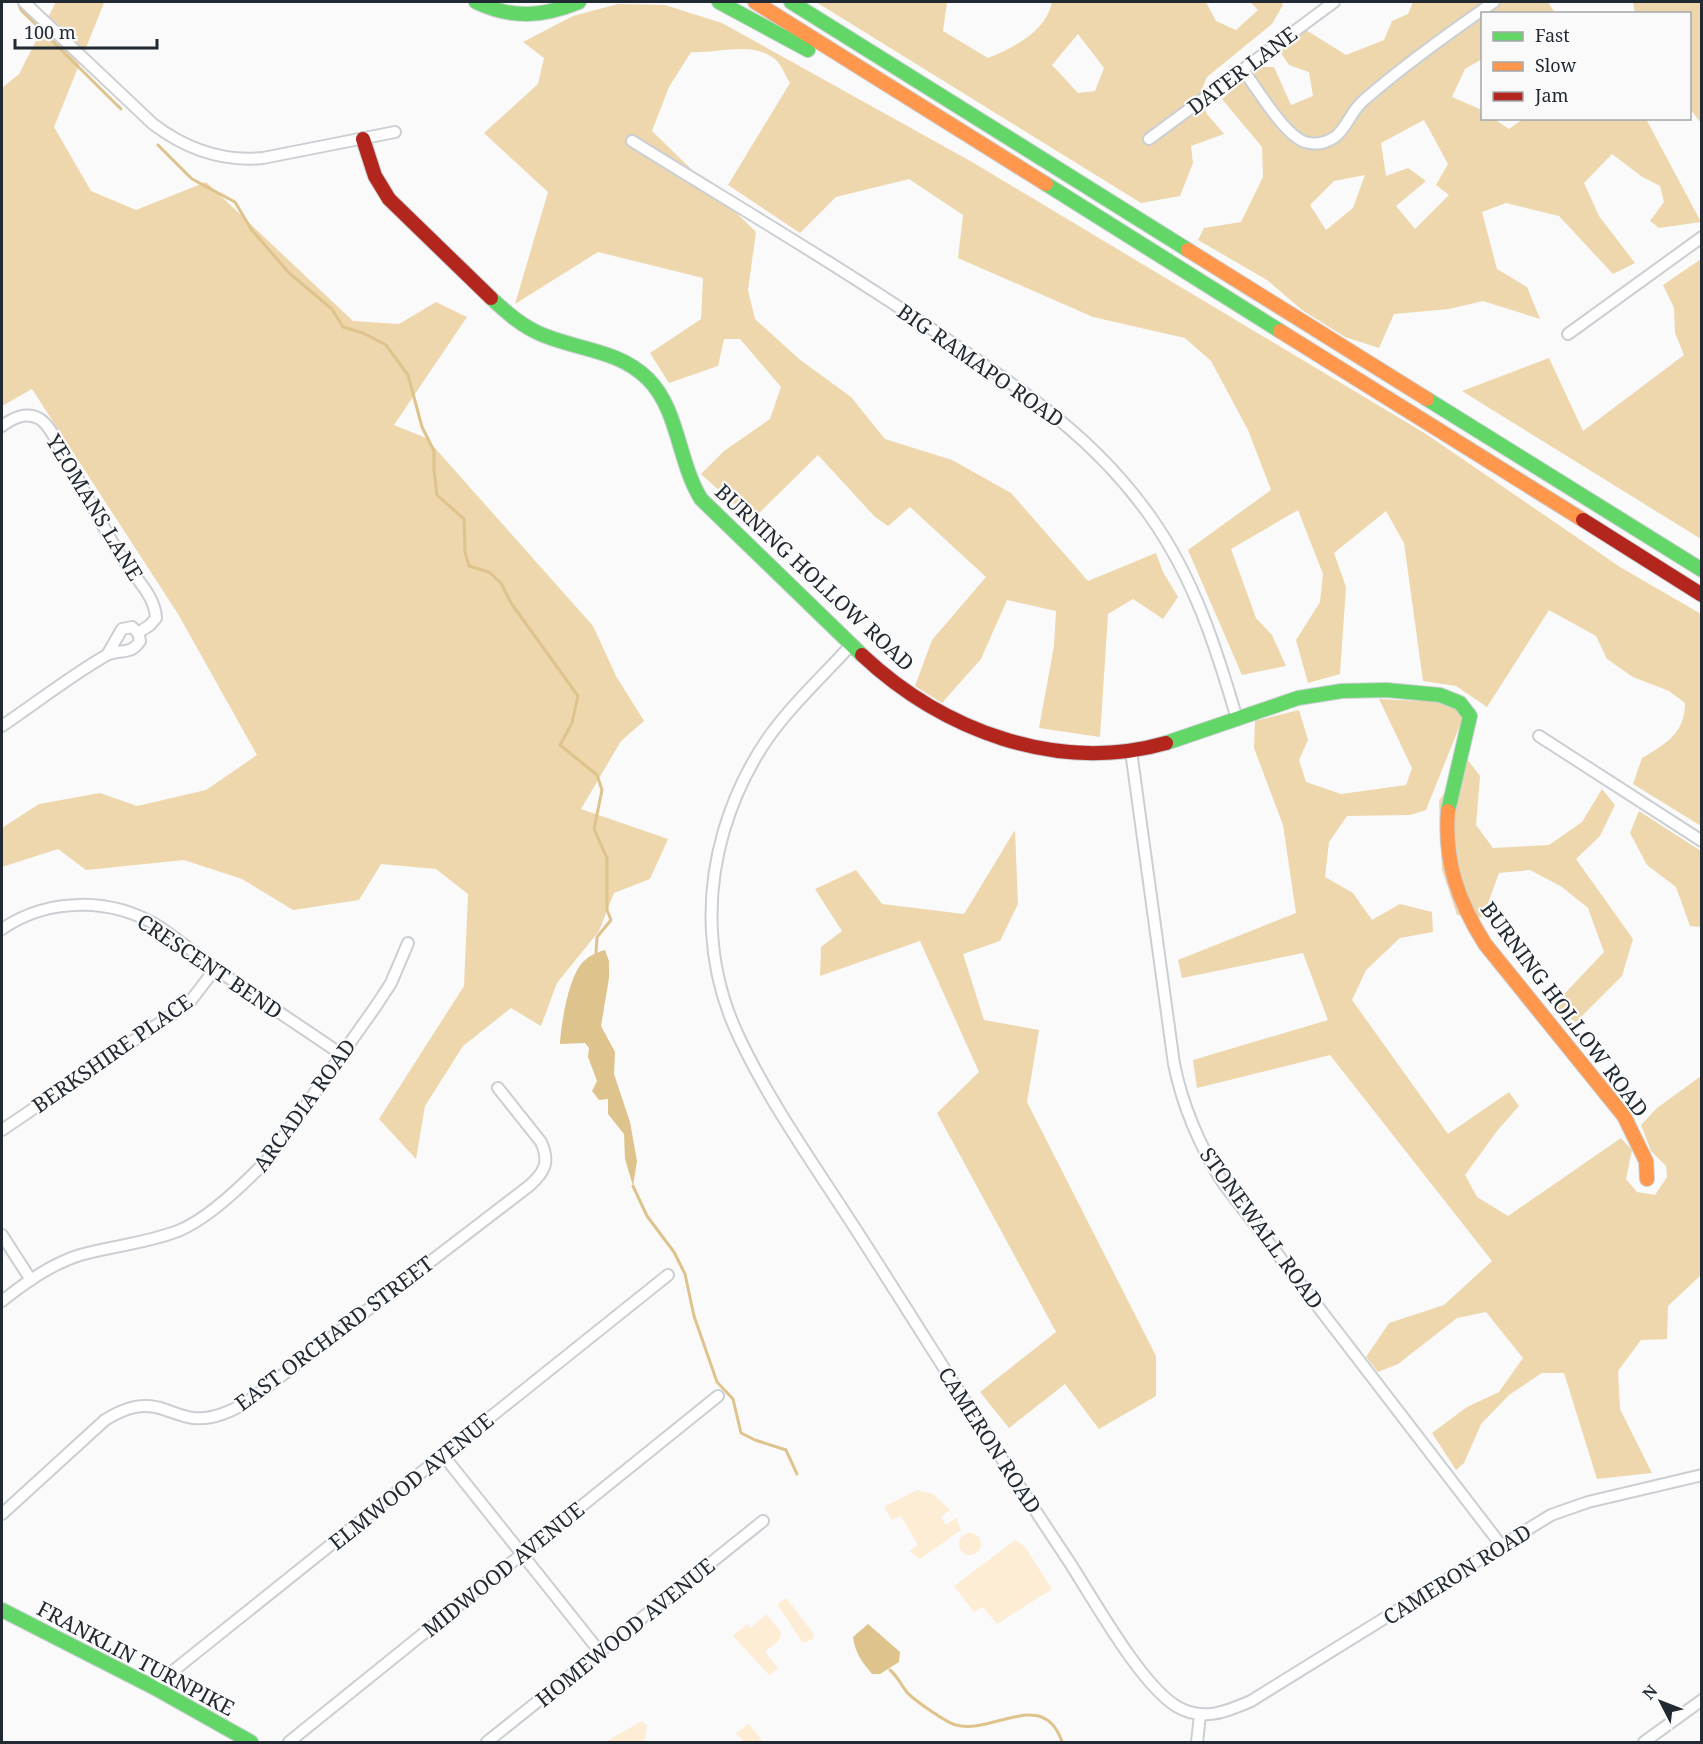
<svg xmlns="http://www.w3.org/2000/svg" width="1703" height="1744" viewBox="0 0 1703 1744" font-family="'Noto Serif',serif">
	<rect width="100%" height="100%" fill="#fafafa"/>
	<g fill="#fcedd4">
		<path d="M917,1490L933,1494L950,1510L941,1517L946,1525L956,1518L961,1530L920,1559L909,1551L918,1545L901,1516L892,1520L884,1507Z"/>
		<circle cx="970" cy="1544" r="11"/>
		<path d="M1015,1540L1025,1547L1052,1589L997,1624L983,1607L974,1612L954,1586Z"/>
		<path d="M786,1598L814,1634L813,1639L803,1643L779,1607L778,1604Z"/>
		<path d="M766,1614L781,1632L780,1639L765,1652L778,1668L769,1675L733,1636L747,1624L751,1628Z"/>
		<path d="M642,1721L647,1726L644,1742H605Z"/>
		<path d="M749,1724L763,1742H744L736,1733Z"/>
	</g>
	<g fill="#eed7ac" fill-rule="evenodd">
		<path d="M56,2L104,3L54,127L91,191L136,210L206,182L353,321L399,324L436,302L467,317L394,425L426,438L593,626L616,676L644,721L621,741L581,809L668,839L650,879L614,893L599,931L557,983L541,1026L511,1008L463,1046L425,1106L416,1159L379,1119L464,986L468,894L436,869L381,864L359,900L293,910L242,879L184,860L86,870L58,849L2,867V828L39,804L100,793L137,806L206,790L257,755L178,614L32,389L2,406V88L19,74Z"/>
		<path d="M816,2H947L943,31L988,58C1014,47 1046,32 1052,2H1206L1216,21L1236,30L1258,10L1250,2H1281L1283,5L1272,24L1207,77L1199,96L1207,114L1224,134L1191,146L1193,163L1180,196L1141,203ZM1078,34L1104,68L1095,91L1078,93L1052,65Z"/>
		<path d="M1413,2H1548L1555,13L1482,14V59L1465,69L1452,97L1482,110V118L1494,119L1509,129L1523,119H1646L1701,222L1659,228L1650,221L1664,202L1660,186L1641,176L1612,154L1584,183L1599,216L1635,263L1613,274L1559,216L1506,203L1482,212L1497,269L1527,287L1540,319L1483,301L1449,309L1394,314L1379,348L1345,337L1302,310L1267,280L1198,240L1204,228L1241,222L1263,177L1262,147L1222,99L1260,67H1274L1291,105L1313,96L1309,72L1289,65L1279,50L1306,30L1346,55L1384,40L1392,21L1408,14ZM1424,120L1448,164L1436,185L1449,195L1415,229L1396,206L1426,181L1408,168L1386,176L1381,143ZM1365,175L1353,208L1326,230L1310,205L1334,181Z"/>
		<path d="M1633,2H1701V123L1690,109V14L1635,13Z"/>
		<path d="M618,4L665,5L722,23L972,162L1426,434L1620,567L1701,614V826L1633,784L1642,758C1666,744 1685,733 1685,703L1669,691L1633,677L1607,659L1596,636L1549,610L1487,707L1456,686L1423,681L1404,543L1386,511L1334,553L1346,587L1340,674L1308,683L1296,640L1320,602L1323,574L1298,510L1231,549L1256,618L1272,635L1286,666L1242,675L1188,550L1271,490L1248,430L1211,361L1185,338L1093,317L958,258L963,215L909,179L836,197L800,233L728,185L790,83C786,77 783,68 778,62C756,39 718,54 691,52L669,87L652,131L756,232L748,290L755,319L799,359L851,397L885,439L952,460L1011,493L1088,581L1156,553L1163,572L1178,597L1163,619L1133,599L1108,614L1100,737L1039,728L1054,646L1056,611L1007,600L981,659L942,703L915,686L932,640L986,577L910,507L888,526L875,517L818,455L752,520L701,474L724,451L770,419L781,387L740,339H724L718,366L669,383L650,353L701,319L703,278L598,252L515,304L548,192L484,133L538,84L544,58L523,42L573,16Z"/>
		<path d="M1701,259V539L1462,391L1549,358L1583,431L1684,355L1675,333L1674,308L1663,285Z"/>
		<path d="M1379,699L1444,702L1458,708L1462,720L1426,810L1410,815L1347,816L1329,842L1325,877L1353,893L1372,920L1400,904L1432,912L1433,932L1400,938L1366,970L1352,1000L1448,1134L1509,1092L1519,1106L1497,1131L1465,1175L1477,1197L1508,1216L1621,1138L1632,1150L1626,1179L1637,1192L1655,1195L1667,1177L1666,1166L1651,1151L1641,1125L1657,1108L1701,1076V1275L1668,1306L1667,1339L1641,1340L1618,1371L1620,1409L1652,1473L1597,1479L1564,1373H1542L1509,1395L1481,1424L1464,1463L1456,1470L1432,1433L1467,1407L1499,1392L1523,1358L1486,1312L1457,1318L1398,1364L1378,1372L1366,1357L1389,1323L1444,1305L1492,1261L1330,1055L1197,1088L1193,1060L1328,1020L1303,953L1182,978L1178,960L1296,913L1283,825L1254,748L1255,721L1299,710L1308,740L1299,760L1306,782L1341,794L1406,785L1412,768Z"/>
		<path d="M1467,759L1480,776L1476,825L1493,848L1549,845L1582,822L1602,789L1615,805L1600,836L1576,859L1633,939L1622,976L1576,1022L1552,1007L1604,952L1588,908L1562,887L1530,870L1499,873L1483,917L1457,915L1442,870L1439,801Z"/>
		<path d="M1639,811L1701,851V927L1690,926L1676,887L1647,865L1630,833Z"/>
		<path d="M1015,830L1018,904L1000,941L963,954L984,1020L1039,1030L1027,1102L1156,1356V1396L1099,1429L1065,1384L1009,1428L980,1392L1056,1332L937,1113L979,1072L920,941L820,976L821,947L842,931L815,889L856,870L882,904L964,914Z"/>
	</g>
	<g fill="#dfc38c">
		<path d="M605,950L609,961V978L601,1026L615,1052L614,1074L630,1122L637,1161L633,1186L625,1159L624,1134L608,1114V1099L599,1100L592,1091L597,1081L588,1057L589,1048L585,1043L560,1044C561,1024 569,974 584,961C590,955 598,952 605,950Z"/>
		<path d="M868,1624L900,1652L899,1662L880,1674H872C862,1662 855,1653 853,1637Z"/>
	</g>
	<g fill="none" stroke-linecap="round" stroke-linejoin="round">
		<g stroke="#dfc38c" stroke-width="3">
			<path d="M19,4L21,10L121,109"/>
			<path d="M158,145L192,179L235,202L251,229L289,273L332,309L343,327L363,333L386,345L408,375L422,427L434,451V470L437,495L464,519L465,552L469,566L489,572L501,583L511,603L578,696L572,723L560,745L597,775L602,790L594,829L607,858V910L611,920L597,937L596,953"/>
			<path d="M633,1186L647,1216L674,1252L685,1274L694,1316L717,1382L733,1399L741,1433L755,1440L786,1450L797,1474"/>
			<path d="M890,1670C898,1677 900,1683 906,1691C912,1699 947,1723 956,1725C991,1735 1044,1687 1062,1742"/>
		</g>
		<defs>
			<g id="street">
				<path d="M24,2L153,124C186,149 222,162 263,158L395,132"/>
				<path d="M1243,70C1257,88 1284,135 1305,142C1315,145 1326,143 1335,137C1347,128 1351,111 1363,101C1404,65 1449,33 1494,2"/>
				<path d="M1149,139L1334,2"/>
				<path d="M632,141C735,205 839,266 939,334C1021,390 1091,433 1150,516C1194,578 1216,647 1237,719"/>
				<path d="M1568,334L1702,237"/>
				<path d="M2,426C13,418 26,411 40,419C50,426 55,439 61,449C84,486 100,526 125,562C136,579 155,596 156,618L150,625L138,633"/>
				<path d="M852,644C824,675 792,704 768,738C729,795 708,864 712,932C714,967 723,1003 738,1035C771,1106 820,1173 862,1239C930,1345 996,1452 1066,1557C1092,1596 1139,1683 1176,1706C1202,1722 1226,1712 1251,1701L1551,1515L1588,1502L1702,1475"/>
				<path d="M2,726C36,703 69,677 105,656C119,648 131,656 140,641L138,633L132,627L122,629L107,655"/>
				<path d="M1539,736L1702,841"/>
				<path d="M1131,751L1174,1064C1183,1108 1199,1145 1223,1183L1501,1545"/>
				<path d="M2,929C49,897 113,897 161,928C180,941 198,956 216,969C257,998 300,1026 341,1054"/>
				<path d="M2,1130L189,1003L215,969"/>
				<path d="M2,1235L31,1280"/>
				<path d="M2,1301C25,1283 51,1264 80,1255C112,1246 147,1243 178,1231C208,1219 244,1184 267,1160L376,1006L391,983L408,943"/>
				<path d="M443,1455L600,1652"/>
				<path d="M2,1514L105,1420C124,1408 144,1401 166,1410C175,1413 184,1417 193,1418C213,1420 233,1411 250,1400L529,1186C545,1172 550,1162 541,1142L498,1088"/>
				<path d="M153,1687L668,1275"/>
				<path d="M289,1742L718,1396"/>
				<path d="M487,1742L763,1521"/>
				<path d="M1197,1742L1200,1715"/>
				<path d="M1644,1742L1702,1700"/>
			</g>
			<g id="fast">
				<path d="M476,2C512,19 542,17 579,2"/>
				<path d="M719,2L808,50"/>
				<path d="M791,2L1188,250"/>
				<path d="M1046,184L1280,331"/>
				<path d="M491,298C507,313 523,327 543,335C579,350 619,350 648,379C679,410 678,462 701,499L862,655"/>
				<path d="M1427,399L1702,570"/>
				<path d="M1166,743L1298,698L1342,691L1386,690L1440,695L1460,703L1470,716L1448,811"/>
				<path d="M2,1610L153,1687L251,1742"/>
			</g>
			<g id="slow">
				<path d="M755,2L1046,184"/>
				<path d="M1188,250L1427,399"/>
				<path d="M1280,331L1583,520"/>
				<path d="M1448,811C1444,862 1458,901 1485,944L1624,1116L1646,1161L1647,1179"/>
			</g>
			<g id="jam">
				<path d="M363,139L375,176L389,199L491,298"/>
				<path d="M1583,520L1702,595"/>
				<path d="M862,655C942,730 1057,774 1166,743"/>
			</g>
		</defs>
		<use href="#street" stroke="#cbcfd4" stroke-width="14"/>
		<use href="#fast" stroke="#cbcfd4" stroke-width="16"/>
		<use href="#slow" stroke="#cbcfd4" stroke-width="16"/>
		<use href="#jam" stroke="#cbcfd4" stroke-width="16"/>
		<use href="#street" stroke="#fefefe" stroke-width="10"/>
		<use href="#fast" stroke="#63d668" stroke-width="14"/>
		<use href="#slow" stroke="#ff974d" stroke-width="14"/>
		<use href="#jam" stroke="#b3261e" stroke-width="14"/>
	</g>
	<g text-anchor="middle" dominant-baseline="central" stroke-width="4.5" stroke-linejoin="round" paint-order="stroke">
		<g font-size="21" fill="#212932" stroke="#fafafa">
			<text transform="translate(1242 70) rotate(-37)">DATER LANE</text>
			<text transform="translate(981 365) rotate(35)">BIG RAMAPO ROAD</text>
			<text transform="translate(95 507) rotate(59)">YEOMANS LANE</text>
			<text transform="translate(815 577) rotate(43)">BURNING HOLLOW ROAD</text>
			<text transform="translate(210 966) rotate(34)">CRESCENT BEND</text>
			<text transform="translate(1565 1009) rotate(53)">BURNING HOLLOW ROAD</text>
			<text transform="translate(112 1053) rotate(-35)">BERKSHIRE PLACE</text>
			<text transform="translate(304 1105) rotate(-54)">ARCADIA ROAD</text>
			<text transform="translate(1262 1228) rotate(54)">STONEWALL ROAD</text>
			<text transform="translate(334 1333) rotate(-37)">EAST ORCHARD STREET</text>
			<text transform="translate(990 1440) rotate(57)">CAMERON ROAD</text>
			<text transform="translate(411 1481) rotate(-39)">ELMWOOD AVENUE</text>
			<text transform="translate(503 1569) rotate(-39)">MIDWOOD AVENUE</text>
			<text transform="translate(1457 1574) rotate(-32)">CAMERON ROAD</text>
			<text transform="translate(625 1632) rotate(-39)">HOMEWOOD AVENUE</text>
			<text transform="translate(136 1658) rotate(28)">FRANKLIN TURNPIKE</text>
		</g>
	</g>
	<rect width="1703" height="1744" fill="none" stroke="#212932" stroke-width="6"/>
	<rect x="1481" y="12" width="210" height="108" fill="#fafafa" stroke="#a3a6aa" stroke-width="1.5"/>
	<rect x="1493" y="32" width="30" height="9" fill="#63d668" stroke="#a3a6aa" stroke-width="1.5"/>
	<text x="1535" y="42" font-size="18" fill="#212932">Fast</text>
	<rect x="1493" y="62" width="30" height="9" fill="#ff974d" stroke="#a3a6aa" stroke-width="1.5"/>
	<text x="1535" y="72" font-size="18" fill="#212932">Slow</text>
	<rect x="1493" y="92" width="30" height="9" fill="#b3261e" stroke="#a3a6aa" stroke-width="1.5"/>
	<text x="1535" y="102" font-size="18" fill="#212932">Jam</text>
	<g transform="translate(1661 1702) rotate(312)" stroke="#fafafa" stroke-width="4.5" paint-order="stroke">
	<path d="M0-4.5L10 22L0 15L-10 22Z" fill="#212932"/>
	<text y="-9" font-size="16" font-weight="bold" text-anchor="middle" fill="#212932">N</text>
	</g>
	<path d="M15 39v9h142v-9" fill="none" stroke="#212932" stroke-width="3"/>
	<text x="24" y="39" font-size="18" fill="#212932" stroke="#fafafa" stroke-width="4.5" paint-order="stroke">100 m</text>
</svg>
